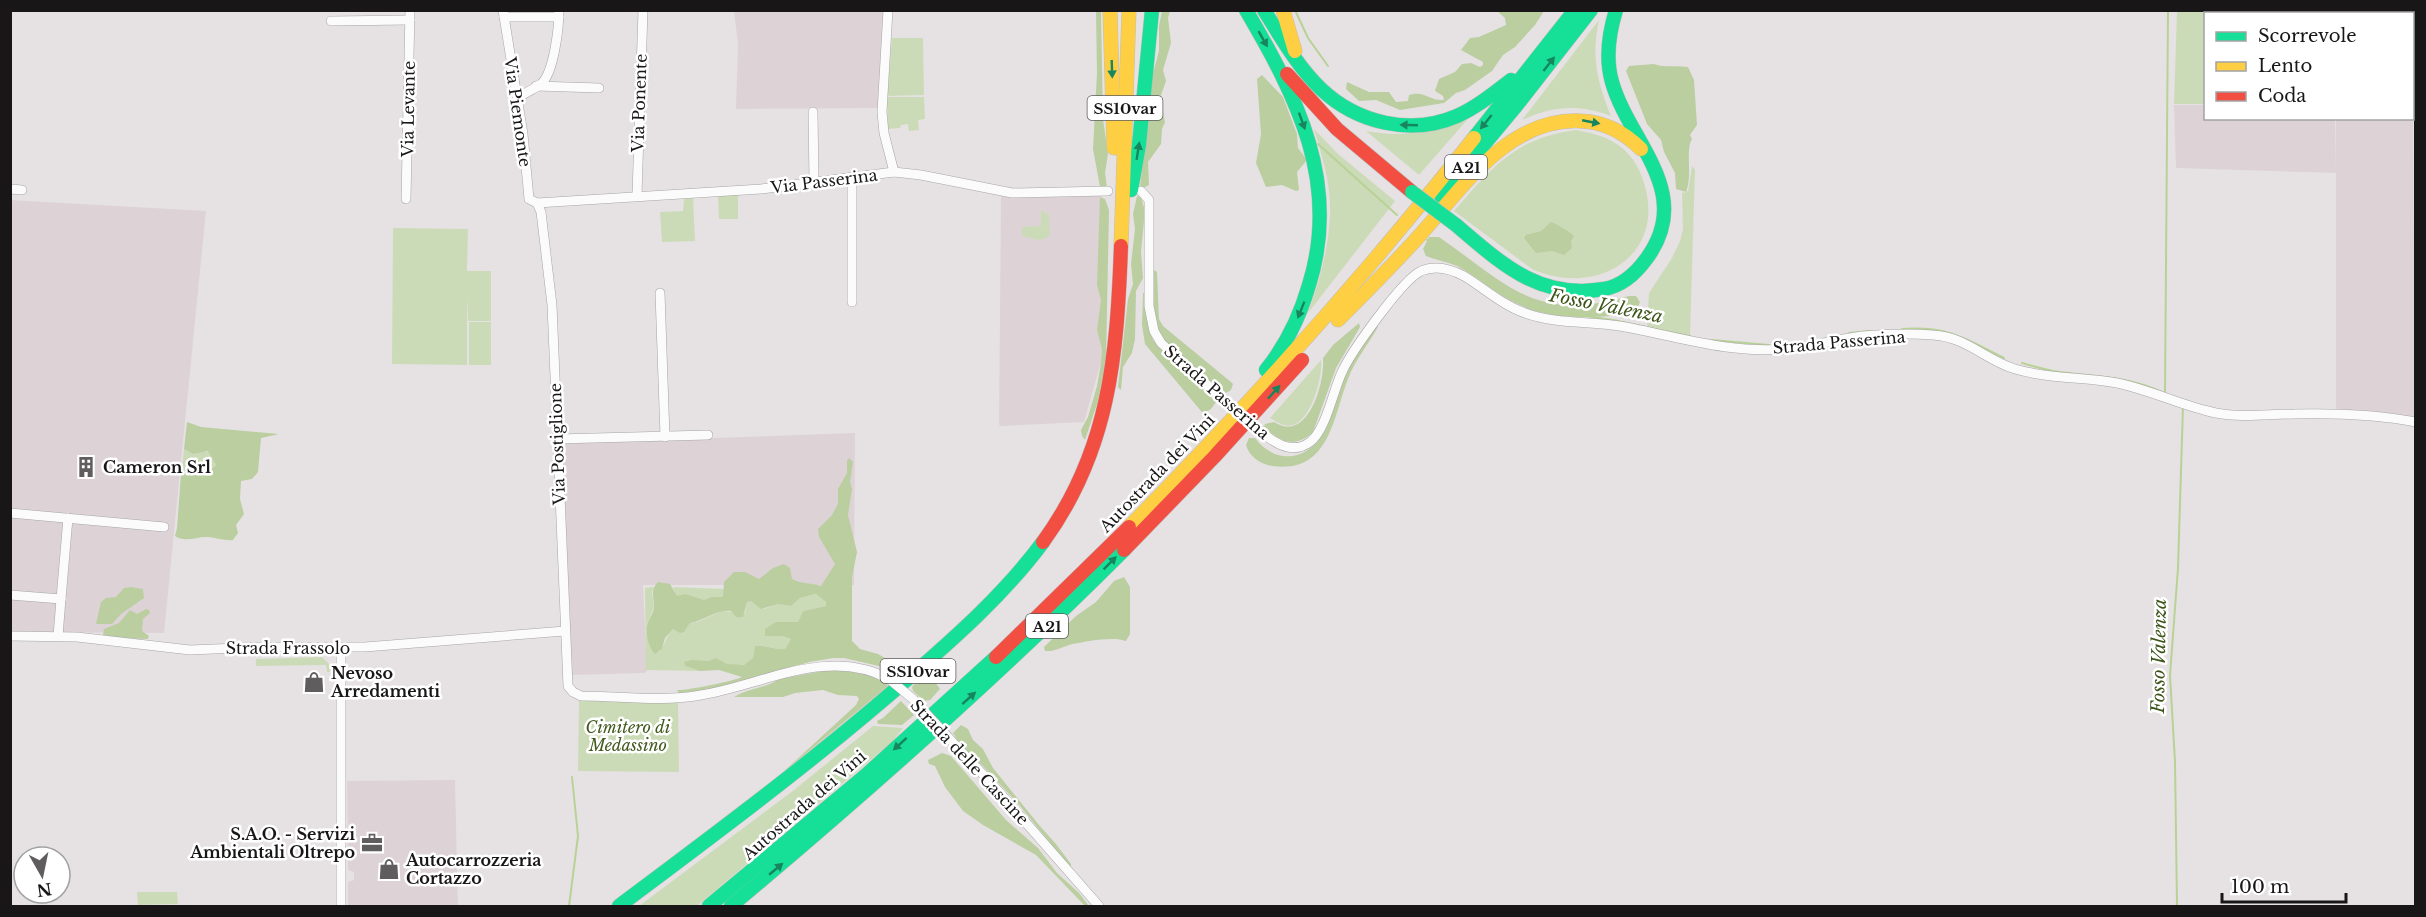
<svg xmlns="http://www.w3.org/2000/svg" width="2426" height="917" viewBox="0 0 2426 917" font-family="'Libre Baskerville',serif">
	<rect width="100%" height="100%" fill="#e6e2e4"/>
	<g fill="#ddd3d6">
		<path d="M734,11H886L878,108L736,109L738,44Z"/>
		<path d="M2174,105H2205L2206,118L2335,119L2336,173L2176,168Z"/>
		<path d="M2413,108L2415,417L2336,410V119L2412,118Z"/>
		<path d="M1001,195L1101,196L1103,355L1084,422L1000,426L999,424Z"/>
		<path d="M10,200L206,211L164,633L11,632Z"/>
		<path d="M855,433L854,585H643L647,671L645,673L571,675L563,448L567,443Z"/>
		<path d="M455,780L458,906H348V882L354,880V872L348,870L347,781Z"/>
	</g>
	<g fill="#ccdbb7">
		<path d="M2177,11H2230V13L2206,14L2205,104H2174Z"/>
		<path d="M1599,20C1591,57 1597,81 1611,116C1578,104 1554,106 1522,120Z"/>
		<path d="M892,38H923L924,95L887,96Z"/>
		<path d="M887,97H924L925,119L918,120L919,130L909,131L908,124L901,125L900,128L888,129Z"/>
		<path d="M1467,120L1419,175L1366,131C1408,138 1427,131 1467,120Z"/>
		<path d="M1314,129L1338,154L1395,201L1308,313C1320,280 1329,247 1330,212C1331,184 1322,156 1314,129Z"/>
		<path d="M1576,130C1590,133 1603,135 1615,143C1630,152 1639,166 1644,183C1667,256 1596,298 1532,269L1454,211C1492,167 1515,138 1576,130Z"/>
		<path d="M1692,166L1695,170L1690,335L1648,326L1647,324L1649,293L1672,258L1680,241L1683,229L1682,193L1688,191Z"/>
		<path d="M738,194V219H719L718,195Z"/>
		<path d="M693,198L695,241L662,242L660,212L683,211L684,199Z"/>
		<path d="M1041,210L1049,215L1050,234L1047,238L1039,240L1022,236V227L1041,226Z"/>
		<path d="M393,228L468,229L467,271H491V321H468L467,297V365L392,364Z"/>
		<rect x="469" y="322" width="22" height="43"/>
		<path d="M1321,360C1323,377 1311,420 1293,425C1285,428 1277,422 1270,418Z"/>
		<path d="M184,449L193,454L203,451L209,452L216,465L212,470L185,474L180,489Z"/>
		<path d="M654,587L652,592L654,608L647,623L650,647L659,652C666,645 665,637 673,629H686L690,623L697,622L722,611L745,613L747,602L751,601L764,609L778,604L791,606L800,598L817,594L826,602V606L803,611L798,622L770,636H782L791,639L785,649C774,650 766,645 755,646L753,658L748,664C743,665 732,666 727,664C719,662 717,657 708,661L684,662L685,666L700,671L646,670L645,588Z"/>
		<path d="M673,587L724,589L725,594L723,597H711L704,600H696L685,594L677,597Z"/>
		<path d="M322,657L329,664L330,672H327L326,665L256,666V659Z"/>
		<path d="M579,700L678,701L679,772L578,771Z"/>
		<path d="M873,726L903,728L893,741L697,906H639L794,790Z"/>
		<path d="M137,892H177L178,904L138,905Z"/>
	</g>
	<g fill="#bbcea0">
		<path d="M1096,11H1101L1103,119L1108,154L1105,173L1107,188L1100,187L1093,149L1097,73Z"/>
		<path d="M1162,11H1170L1168,18L1171,43L1163,70L1166,81L1160,98L1165,122L1162,129L1161,144L1148,162L1149,185L1143,188L1140,187L1151,81L1159,51V26Z"/>
		<path d="M1497,11H1544L1535,25L1515,47L1503,55L1492,71L1465,90L1456,93L1444,103L1400,110L1376,100L1359,101L1346,89L1347,82L1369,92H1389L1396,102L1408,101L1409,95C1425,90 1429,101 1444,100L1443,96L1435,91L1439,79L1455,72L1462,64L1471,63L1480,67L1483,65V62L1461,50L1470,38L1479,37L1506,25L1505,18Z"/>
		<path d="M1654,64C1665,68 1676,65 1688,67L1694,80L1697,125L1690,135L1692,139C1685,149 1693,176 1686,192L1676,189L1675,173L1664,152L1661,140L1647,124L1626,71L1629,66Z"/>
		<path d="M1262,75L1283,97L1297,134L1298,148L1307,160L1297,172L1299,190L1296,191L1282,185L1266,187L1256,163L1261,134L1257,79Z"/>
		<path d="M1137,196L1141,197L1145,211L1141,251L1143,278L1136,291L1135,339L1132,353L1123,367L1121,390L1118,387L1128,299L1133,284L1131,264L1135,229L1133,214Z"/>
		<path d="M1100,197L1105,199L1109,210L1106,360L1098,401L1085,440L1082,436L1081,430L1088,417L1097,386L1101,363L1102,349L1097,330L1101,300L1097,285Z"/>
		<path d="M1551,222C1555,223 1572,233 1574,236L1571,241L1572,248L1564,255L1552,251L1536,253L1524,238L1526,235L1541,231Z"/>
		<path d="M1429,237H1439C1511,287 1535,323 1629,296H1636L1640,302C1635,317 1624,315 1610,316C1584,318 1549,318 1524,307C1499,297 1480,278 1457,266C1447,262 1436,260 1426,256L1423,249Z"/>
		<path d="M1154,270L1157,272L1159,319L1163,326L1231,382L1233,384L1231,390L1224,394C1209,381 1171,353 1162,338C1150,319 1151,291 1154,270Z"/>
		<path d="M1143,293H1146V311L1153,340L1216,402L1211,409L1204,413L1201,411L1145,344L1142,325Z"/>
		<path d="M1359,323L1360,327L1336,368L1313,432C1295,449 1280,442 1264,427L1265,424L1274,422C1308,444 1325,383 1323,358L1333,345Z"/>
		<path d="M1375,326L1378,327C1368,345 1355,360 1348,379C1333,417 1330,474 1272,466C1260,464 1249,456 1246,445L1249,438H1255C1275,464 1305,462 1323,434C1333,418 1338,387 1347,369C1354,353 1365,339 1375,326Z"/>
		<path d="M187,422L201,427L279,434L261,438L258,472L252,479L241,481L240,499L244,514L236,525L238,533L233,540C225,541 217,538 208,537C198,536 185,543 175,536L177,528L181,475C193,469 208,476 216,465L208,451L193,454L184,449Z"/>
		<path d="M849,458L853,462L850,482L852,489L848,515L857,552L852,577V641L860,649L878,654L897,665L906,666L905,673L900,678L879,666L844,658H833L809,662L752,680L706,690L679,693L677,690C685,691 734,681 742,677L719,670L700,671L685,666L684,662L692,660L708,661L716,658L727,664L744,665L753,658L755,646C766,645 774,650 785,649L791,639L782,636H765V629L776,622H798L803,611L826,606V602L816,594L800,598L791,606L778,604L761,609L751,601L747,602L743,617H736L731,611C716,609 704,621 690,623L684,632L680,633L673,629L665,638L662,649L655,654C648,648 645,631 648,622C649,618 653,614 654,609C655,599 649,591 658,582L670,584L677,596L685,594L704,600L711,597H723L724,582L734,572H745L759,579L773,568L784,564L790,568L792,579C800,584 812,583 821,586L835,564L819,537L818,529L832,515L838,504V489L847,473V461Z"/>
		<path d="M1124,577L1130,587V634L1126,641C1114,636 1087,641 1073,644C1063,646 1056,652 1045,651L1044,647L1076,616L1096,602L1114,581Z"/>
		<path d="M131,587L143,589L144,598L121,614L112,624H96L101,602L106,598L116,597L124,588Z"/>
		<path d="M146,609L149,610L150,613L143,619L142,631L149,636L148,639L116,638L103,635L104,629L119,623L130,610L137,614Z"/>
		<path d="M835,669L880,677L888,686L782,773L856,705L859,699L857,696L838,695L823,690L795,693L783,697H734C749,688 767,688 779,679Z"/>
		<path d="M923,678L935,682L940,689L930,700L924,701L913,691L912,687L918,680Z"/>
		<path d="M901,701L914,715L902,725L878,724L877,721L883,718Z"/>
		<path d="M961,725L968,729L973,740L983,749L993,768L1039,825L1056,844L1071,864V869L1020,806L983,766L964,750L953,733Z"/>
		<path d="M942,753L951,756L1006,820L1038,848L1057,873L1079,893L1089,906H1085L1036,855L983,825L963,811L945,787L935,766L929,764L928,760Z"/>
	</g>
	<g fill="none" stroke-linecap="round" stroke-linejoin="round">
		<g stroke="#b8d296" stroke-width="2">
			<path d="M1295,10L1308,38L1328,66"/>
			<path d="M1318,144L1397,215"/>
			<path d="M1427,240L1501,293L1545,310L1613,320L1690,336"/>
			<path d="M1902,329C1950,326 1964,338 2004,358"/>
			<path d="M1849,333L1870,331"/>
			<path d="M1712,340L1769,345"/>
			<path d="M2022,363C2032,366 2043,369 2053,371C2092,377 2124,375 2162,392"/>
			<path d="M2165,393L2168,10"/>
			<path d="M569,906L578,836L572,777"/>
			<path d="M2177,906L2175,762L2170,675L2178,568L2183,406"/>
		</g>
		<defs>
			<g id="street">
				<path d="M503,10L523,134L529,199L537,203L761,189L894,172L921,175L1012,193L1108,191"/>
				<path d="M888,10L882,112L884,133L894,172"/>
				<path d="M504,17H559"/>
				<path d="M331,21L410,20"/>
				<path d="M536,86L599,88"/>
				<path d="M517,99C524,93 534,89 541,84C554,73 559,27 559,10"/>
				<path d="M813,112L814,182"/>
				<path d="M852,177V302"/>
				<path d="M10,189L22,190"/>
				<path d="M1141,191L1149,200V306L1154,331L1161,343L1211,388"/>
				<path d="M637,195L643,10"/>
				<path d="M406,199L410,10"/>
				<path d="M537,203L541,212L552,305L568,686L573,692L581,696C620,696 663,702 701,695C763,685 828,646 889,679"/>
				<path d="M660,293L665,437"/>
				<path d="M1264,434C1277,445 1294,454 1310,442C1326,430 1333,391 1342,372C1351,352 1402,280 1421,271C1435,265 1451,269 1464,276C1484,288 1502,305 1525,313C1555,324 1589,321 1620,326C1676,336 1728,354 1786,349C1811,347 1837,339 1862,336C1885,334 1910,333 1933,335C1967,337 1985,360 2015,369C2049,379 2084,377 2117,383C2151,390 2182,406 2216,413C2242,418 2268,414 2294,414C2335,413 2374,414 2416,422"/>
				<path d="M557,439L708,435"/>
				<path d="M10,513L164,527"/>
				<path d="M10,595L61,599L68,518"/>
				<path d="M10,636L77,637L190,650L259,647H365L565,631"/>
				<path d="M58,636L61,599"/>
				<path d="M341,648V906"/>
				<path d="M958,748L992,784L1099,906"/>
			</g>
			<g id="fast">
				<path d="M1246,10C1297,97 1341,183 1309,285C1300,316 1287,344 1266,370"/>
				<path d="M1264,10C1281,37 1297,66 1321,89C1357,123 1411,136 1457,116C1477,107 1494,93 1511,80"/>
				<path d="M1474,138L1575,10"/>
				<path d="M1131,190L1139,145L1152,10"/>
				<path d="M1441,196L1516,106L1591,10"/>
				<path d="M1456,225C1502,264 1539,300 1604,289C1622,286 1637,272 1647,258C1695,192 1629,142 1612,82C1605,58 1609,33 1616,10"/>
				<path d="M619,906C719,831 819,757 912,675C959,634 1006,592 1043,542"/>
				<path d="M709,906L865,776L996,657"/>
				<path d="M731,906C867,792 999,675 1124,550"/>
			</g>
			<g id="slow">
				<path d="M1110,10L1114,148"/>
				<path d="M1283,10L1295,51"/>
				<path d="M1121,246L1129,10"/>
				<path d="M1338,320C1366,292 1394,264 1420,235C1463,187 1509,117 1581,121C1605,122 1624,132 1641,149"/>
				<path d="M1129,527C1251,403 1366,275 1474,138"/>
			</g>
			<g id="jam">
				<path d="M1287,74L1337,129L1412,192"/>
				<path d="M1043,542C1110,450 1117,355 1121,246"/>
				<path d="M1124,550L1215,456L1302,360"/>
				<path d="M996,657L1129,527"/>
			</g>
		</defs>
		<use href="#street" stroke="#a7a5a6" stroke-width="10"/>
		<use href="#fast" stroke="#bfbdbe" stroke-width="15"/>
		<use href="#slow" stroke="#bfbdbe" stroke-width="15"/>
		<use href="#jam" stroke="#bfbdbe" stroke-width="15"/>
		<use href="#street" stroke="#fbfbfb" stroke-width="9"/>
		<use href="#fast" stroke="#16e098" stroke-width="14"/>
		<use href="#slow" stroke="#ffcf43" stroke-width="14"/>
		<use href="#jam" stroke="#f24e42" stroke-width="14"/>
		<defs>
			<g id="street-bridge">
				<path d="M1211,388L1264,434"/>
				<path d="M889,679L913,699L958,748"/>
			</g>
			<path id="fast-bridge" d="M1412,192L1456,225"/>
		</defs>
		<use href="#street-bridge" stroke="#a7a5a6" stroke-width="10" stroke-linecap="butt"/>
		<use href="#fast-bridge" stroke="#bfbdbe" stroke-width="15" stroke-linecap="butt"/>
		<use href="#street-bridge" stroke="#fbfbfb" stroke-width="9"/>
		<use href="#fast-bridge" stroke="#16e098" stroke-width="14"/>
	</g>
	<defs><path id="oneway-solid" d="M-6-.8H1V-3.2L6.5 0L1 3.2V.8H-6Z" transform="scale(1.5)"/></defs>
	<g fill="#17855e">
		<use href="#oneway-solid" transform="translate(1263 39) rotate(60)"/>
		<use href="#oneway-solid" transform="translate(1549 64) rotate(-52)"/>
		<use href="#oneway-solid" transform="translate(1112 69) rotate(88)"/>
		<use href="#oneway-solid" transform="translate(1302 121) rotate(70)"/>
		<use href="#oneway-solid" transform="translate(1486 122) rotate(129)"/>
		<use href="#oneway-solid" transform="translate(1591 122) rotate(11)"/>
		<use href="#oneway-solid" transform="translate(1409 125) rotate(-178)"/>
		<use href="#oneway-solid" transform="translate(1138 151) rotate(-81)"/>
		<use href="#oneway-solid" transform="translate(1301 310) rotate(112)"/>
		<use href="#oneway-solid" transform="translate(1274 392) rotate(-48)"/>
		<use href="#oneway-solid" transform="translate(1110 563) rotate(-45)"/>
		<use href="#oneway-solid" transform="translate(969 698) rotate(-42)"/>
		<use href="#oneway-solid" transform="translate(900 744) rotate(138)"/>
		<use href="#oneway-solid" transform="translate(776 869) rotate(-40)"/>
	</g>
	<defs>
		<symbol id="building-bare" viewBox="-9 -9 18 18"><path d="M-4-6H4V6H1V3H-1V6H-4ZM-2.5-4.3h1.7v1.8h-1.7ZM.8-4.3h1.7v1.8H.8ZM-2.5-1h1.7V.8h-1.7ZM.8-1h1.7V.8H.8Z" fill="#605d5f" stroke="#fff" stroke-width="2.5" paint-order="stroke"/></symbol>
		<symbol id="shop-bare" viewBox="-9 -9 18 18"><path d="M-5-2.5h2.3a2.7 3.5 0 0 1 5.4 0H5L5.5 6h-11ZM-1.5-2.5h3a1.5 2.3 0 0 0-3 0Z" fill="#605d5f" stroke="#fff" stroke-width="2.5" paint-order="stroke"/></symbol>
		<symbol id="office-bare" viewBox="-9 -9 18 18"><path d="M-6-3h4V-5.5h4V-3h4V5H-6ZM-1-4.5V-3h2v-1.5ZM-6 0V1H6V0Z" fill="#605d5f" stroke="#fff" stroke-width="2.5" paint-order="stroke"/></symbol>
	</defs>
	<g fill-rule="evenodd">
		<use href="#building-bare" x="71" y="452" width="30" height="30"/>
		<use href="#shop-bare" x="299" y="667" width="30" height="30"/>
		<use href="#office-bare" x="357" y="828" width="30" height="30"/>
		<use href="#shop-bare" x="374" y="854" width="30" height="30"/>
	</g>
	<g text-anchor="middle" dominant-baseline="central" stroke-width="5" stroke-linejoin="round" paint-order="stroke">
		<g fill="#fff" stroke="#5d5c5d" stroke-width="1.5">
			<rect x="1087.5" y="96" width="75" height="24" rx="4.5"/>
			<rect x="1445" y="155" width="42" height="24" rx="4.5"/>
			<rect x="1026" y="614" width="42" height="24" rx="4.5"/>
			<rect x="880.5" y="659" width="75" height="24" rx="4.5"/>
		</g>
		<g font-size="15" font-weight="bold" fill="#181617">
			<text x="1125" y="108">SS10var</text>
			<text x="1466" y="167">A21</text>
			<text x="1047" y="626">A21</text>
			<text x="918" y="671">SS10var</text>
		</g>
		<g font-size="16" fill="#181617" stroke="#fff">
			<text transform="translate(639 103) rotate(-88)">Via Ponente</text>
			<text transform="translate(408 109) rotate(-89)">Via Levante</text>
			<text transform="translate(518 112) rotate(82)">Via Piemonte</text>
			<text transform="translate(824 181) rotate(-7)">Via Passerina</text>
			<text transform="translate(1839 342) rotate(-5)">Strada Passerina</text>
			<text transform="translate(1217 392) rotate(41)">Strada Passerina</text>
			<text transform="translate(557 444) rotate(-92)">Via Postiglione</text>
			<text transform="translate(1157 473) rotate(-46)">Autostrada dei Vini</text>
			<text x="288" y="648">Strada Frassolo</text>
			<text transform="translate(970 762) rotate(47)">Strada delle Cascine</text>
			<text transform="translate(804 805) rotate(-41)">Autostrada dei Vini</text>
		</g>
		<g font-size="16" font-weight="bold" fill="#181617" stroke="#fff" text-anchor="start">
			<text x="103" y="467">Cameron Srl</text>
			<text x="331" y="673">Nevoso<tspan x="331" dy="18">Arredamenti</tspan></text>
			<text x="355" y="834" text-anchor="end">S.A.O. - Servizi<tspan x="355" dy="18">Ambientali Oltrepo</tspan></text>
			<text x="406" y="860">Autocarrozzeria<tspan x="406" dy="18">Cortazzo</tspan></text>
		</g>
		<g font-size="16" font-style="italic" fill="#41591d" stroke="#fff">
			<text x="628" y="727">Cimitero di<tspan x="628" dy="18">Medassino</tspan></text>
		</g>
		<g font-size="18" font-style="italic" fill="#3c5418" stroke="#fff">
			<text transform="translate(1606 306) rotate(11)">Fosso Valenza</text>
			<text transform="translate(2159 656) rotate(-89)">Fosso Valenza</text>
		</g>
	</g>
	<rect width="2426" height="917" fill="none" stroke="#181617" stroke-width="24"/>
	<rect x="2204" y="12" width="210" height="108" fill="#ffffff" stroke="#a3a2a2" stroke-width="1.5"/>
	<rect x="2216" y="32" width="30" height="9" fill="#16e098" stroke="#a3a2a2" stroke-width="1.5"/>
	<text x="2258" y="42" font-size="18" fill="#181617">Scorrevole</text>
	<rect x="2216" y="62" width="30" height="9" fill="#ffcf43" stroke="#a3a2a2" stroke-width="1.5"/>
	<text x="2258" y="72" font-size="18" fill="#181617">Lento</text>
	<rect x="2216" y="92" width="30" height="9" fill="#f24e42" stroke="#a3a2a2" stroke-width="1.5"/>
	<text x="2258" y="102" font-size="18" fill="#181617">Coda</text>
	<g transform="translate(42 875) rotate(171)"><circle r="28" fill="#ffffff" stroke="#a3a2a2" stroke-width="1.5"/>
	<path d="M0-4.5L10 22L0 15L-10 22Z" fill="#605d5f"/>
	<text y="-9" font-size="16" font-weight="bold" text-anchor="middle" fill="#181617">N</text>
	</g>
	<path d="M2222 893v9h124v-9" fill="none" stroke="#181617" stroke-width="3"/>
	<text x="2231" y="893" font-size="18" fill="#181617" stroke="#ffffff" stroke-width="4.5" paint-order="stroke">100 m</text>
</svg>
